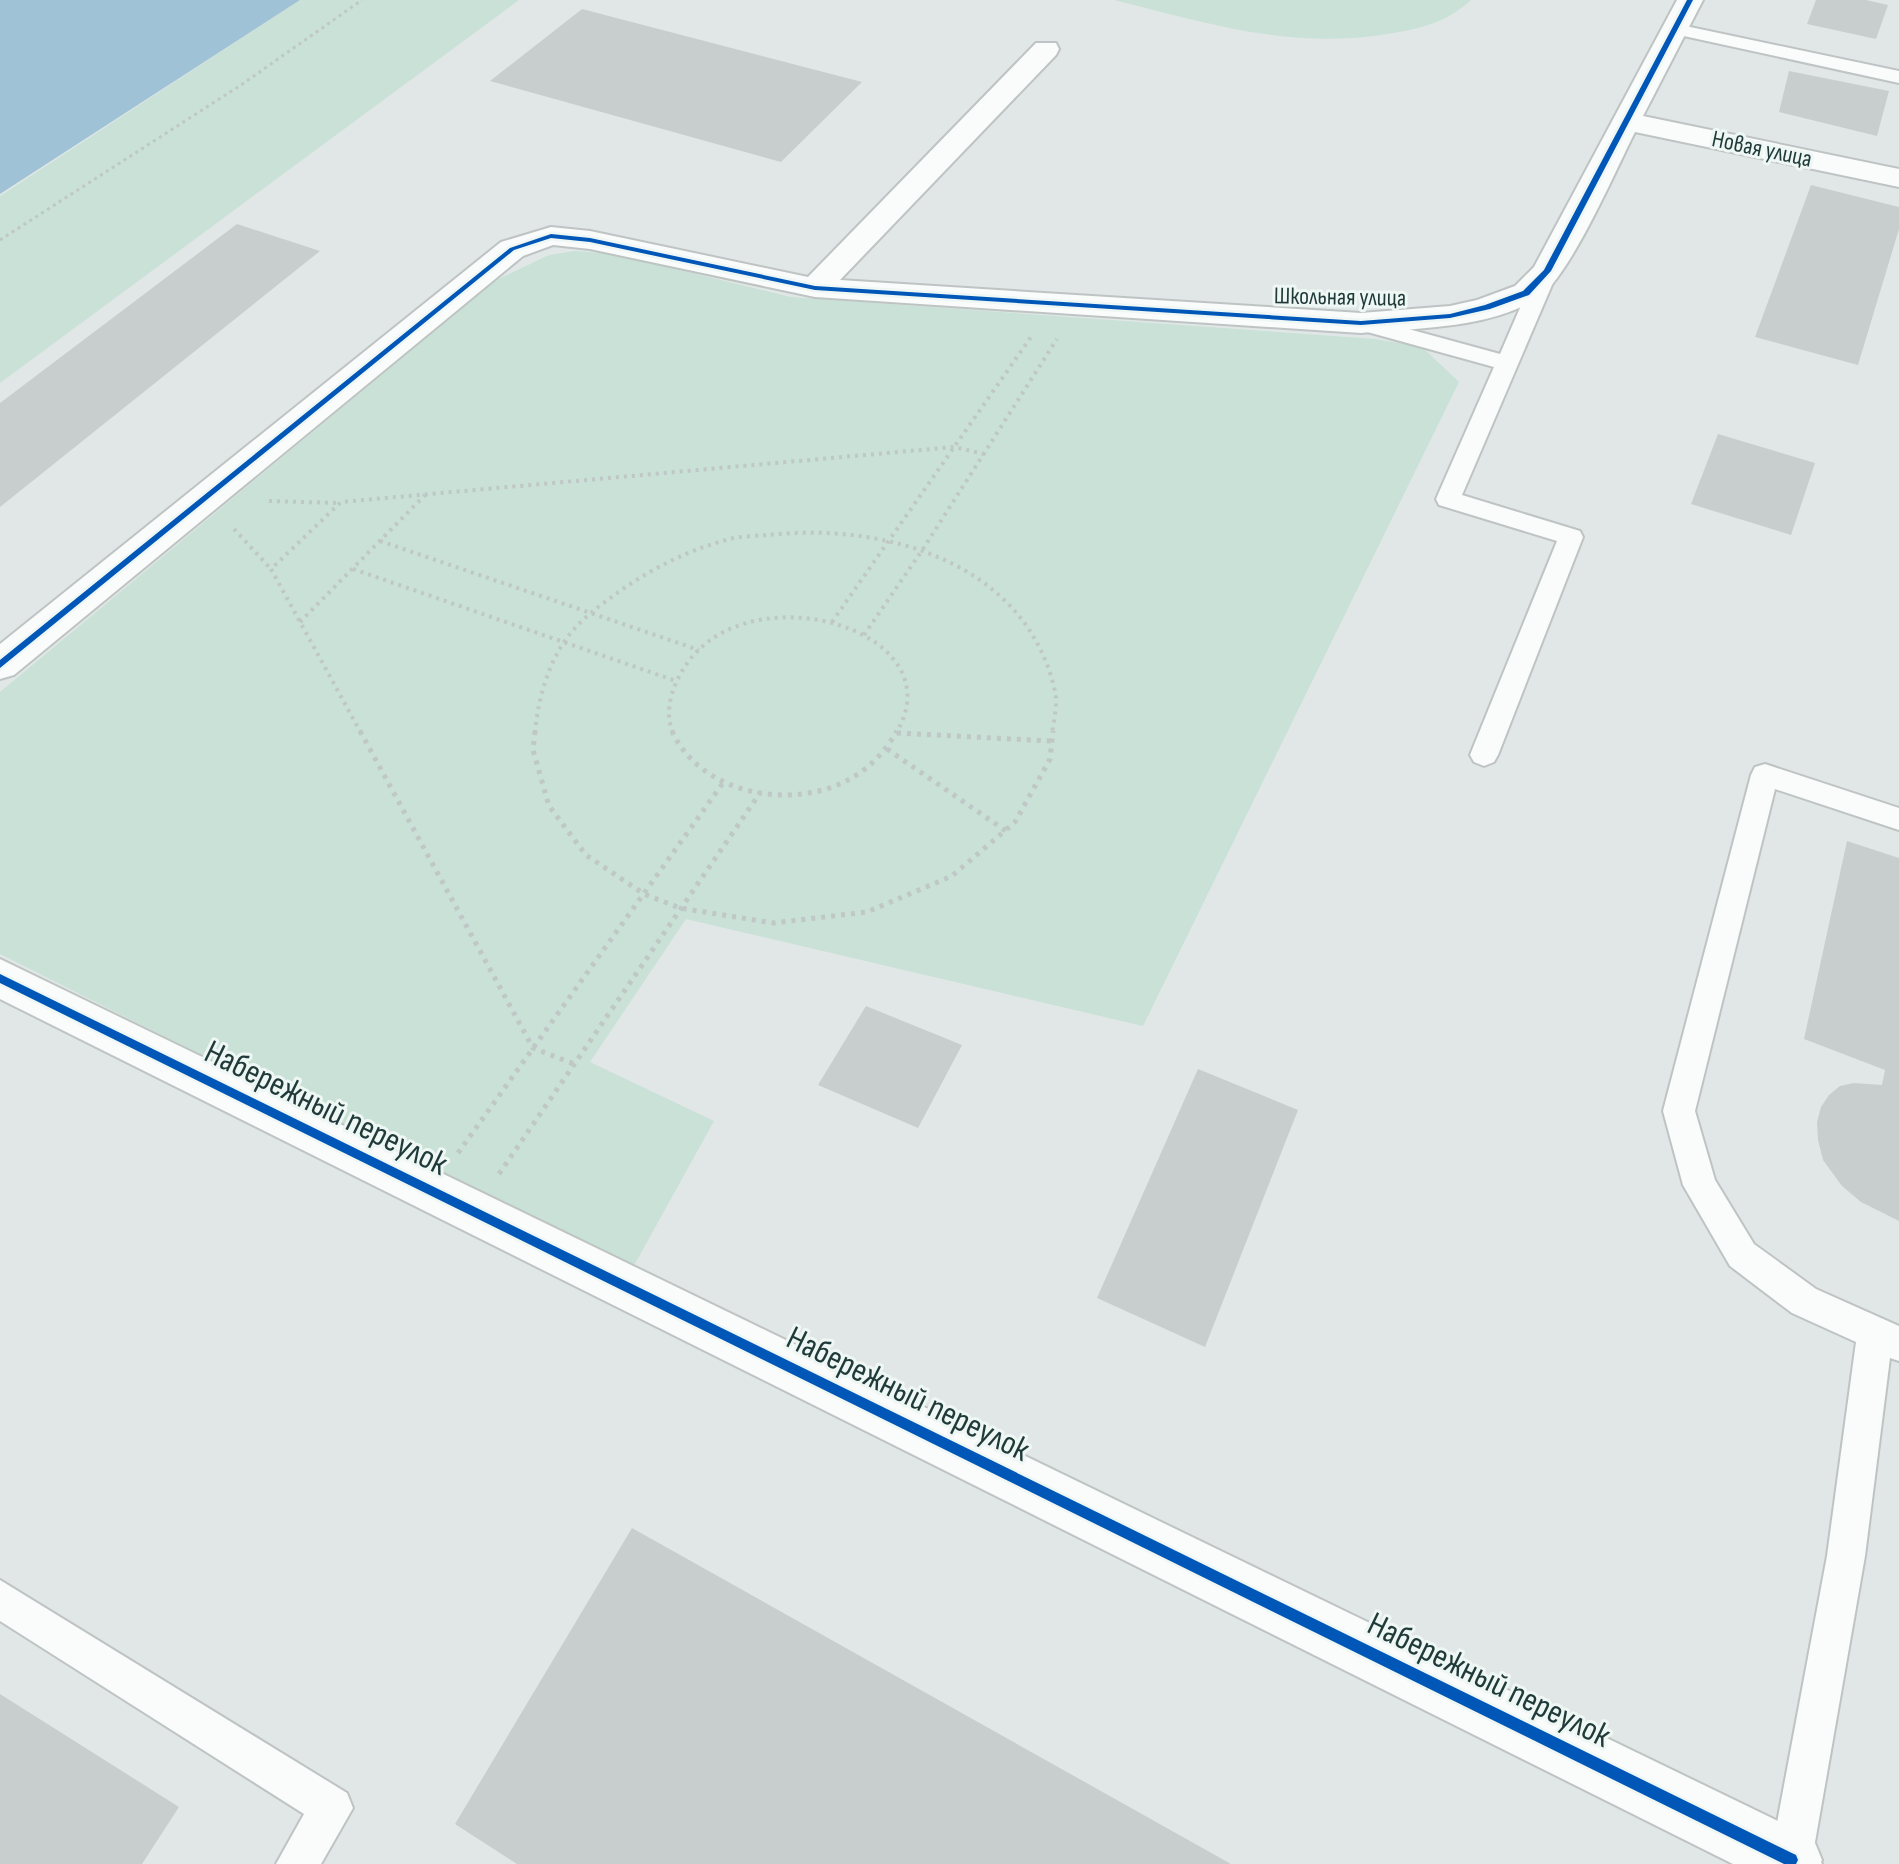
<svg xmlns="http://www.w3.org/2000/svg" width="1899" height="1864" viewBox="0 0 1899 1864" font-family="'Sofia Sans Condensed',sans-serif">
	<rect width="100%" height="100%" fill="#e1e7e6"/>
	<g fill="#c9e1d6">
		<path d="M300,0H519L0,383V196Z"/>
		<path d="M1114,0H1471C1446,23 1420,29 1387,34C1290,50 1207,23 1114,0Z"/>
		<path d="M575,251L613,254L791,297L1375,339L1422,347L1459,382L1143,1026L686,919L590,1062L714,1121L631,1271L0,954V692L494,281L549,255Z"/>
	</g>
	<path fill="#9fc2d7" d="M0,0H300L0,194Z"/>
	<g fill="#c8cecd">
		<path d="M1816,0H1866L1888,5L1876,39L1807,24Z"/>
		<path d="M582,9L862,82L781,162L490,81Z"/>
		<path d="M1789,71L1889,91L1877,136L1779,112Z"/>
		<path d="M1811,185L1899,207V229L1858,365L1755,337Z"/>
		<path d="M237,224L320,251L0,507V403Z"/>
		<path d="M1718,434L1815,463L1791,535L1691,504Z"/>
		<path d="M1847,841L1899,858V1221L1861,1202L1842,1186L1823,1160L1818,1140L1817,1122L1821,1107L1829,1095L1840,1086L1854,1083L1882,1085L1885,1070L1804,1039Z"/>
		<path d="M866,1006L962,1045L918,1128L818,1085Z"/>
		<path d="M1198,1069L1298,1110L1205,1347L1097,1298Z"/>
		<path d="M632,1528L1231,1864H517L455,1824Z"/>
		<path d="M0,1694L179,1807L142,1864H0Z"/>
	</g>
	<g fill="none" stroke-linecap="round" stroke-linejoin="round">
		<defs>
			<g id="service">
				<path d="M1676,24L1899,71V83L1670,33L1667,29Z"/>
				<path d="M1547,265L1558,271L1462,495L1580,531L1583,537L1498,755L1494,762L1484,766L1474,762L1470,755L1557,541L1439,505L1436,499L1494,367L1353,328L1350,323L1361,316L1500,354L1536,271Z"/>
				<path d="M1765,764L1899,808V830L1775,789L1695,1111L1715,1180L1754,1244L1816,1289L1899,1326V1361L1890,1358L1865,1556L1814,1848L1822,1864H1772L1770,1860L1827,1556L1856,1342L1792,1313L1730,1266L1683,1185L1663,1111L1751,775L1755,767Z"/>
				<path d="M0,1580L347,1793L353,1808L321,1864H276L304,1814L0,1621Z"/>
			</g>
			<g id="minor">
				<path d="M1677,0H1703L1643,116L1899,169V187L1635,132C1616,169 1568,282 1535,300C1485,329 1417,328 1361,333L815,297L590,249L553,245L523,256L14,675L0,679V644L501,242L551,227L590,231L808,277L1036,43H1056L1059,49L1056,55L840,280L1361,313L1450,306L1477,300L1515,286L1534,267Z"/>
				<path d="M0,959L1813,1838L1822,1860L1820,1864H1733L0,999Z"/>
			</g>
		</defs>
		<use href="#service" stroke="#bec4c3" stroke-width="4"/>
		<use href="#minor" stroke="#bec4c3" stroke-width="4"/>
		<path stroke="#bfc7c7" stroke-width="3" stroke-dasharray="3 4" stroke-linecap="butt" d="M0,240L241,85L362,0"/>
		<g stroke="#bfc7c7" stroke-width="4" stroke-dasharray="3 5" stroke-linecap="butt">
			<path d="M269,501L339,503"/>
			<path d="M234,529L271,569"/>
			<path d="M380,541L699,650"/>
			<path d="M353,569L676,681"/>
			<path d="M300,622L425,495"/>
			<path d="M832,622L1031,337"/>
			<path d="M864,635L923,549L1057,339"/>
			<path d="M361,733L271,569L341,502L954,447L984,454"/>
			<path d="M535,733C538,701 546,670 564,642C578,621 598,607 617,593C651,569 686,551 726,540C739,536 755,536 768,535C884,522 1026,562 1055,691C1058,703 1054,720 1052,733"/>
			<path d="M673,733C665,714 670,693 680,675C737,565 960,628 896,733"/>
			<path d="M897,733H902"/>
		</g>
		<g stroke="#bfc7c7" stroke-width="5" stroke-dasharray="4 6" stroke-linecap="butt">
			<path d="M360,731L533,1048L574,1064"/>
			<path d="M535,731L533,750L549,806L586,855L644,894L680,908L773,923L867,912L952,876L1015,822L1050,759L1053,731"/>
			<path d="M672,731C703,800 808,814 865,769C879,758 888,746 897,731"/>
			<path d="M897,733L1051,741"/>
			<path d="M887,749L1006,831"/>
			<path d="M458,1153L723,783"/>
			<path d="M499,1174L760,793"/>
		</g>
		<use href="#service" fill="#fafbfb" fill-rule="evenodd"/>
		<use href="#minor" fill="#fafbfb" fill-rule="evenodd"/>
		<defs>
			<g id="cycleway">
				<path d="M1687,0H1693L1551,271L1529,295L1490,309L1450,318L1361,325L815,290L590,242L551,238L514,250L0,668V660L510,248L551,234L590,238L815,286L1361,321L1450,314L1485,305L1523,291L1544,270Z"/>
				<path d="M0,974L1796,1855L1798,1860L1796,1864H1784L0,983Z"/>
			</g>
		</defs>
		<use href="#cycleway" stroke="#eef7f4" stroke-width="5"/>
		<use href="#cycleway" fill="#0057b8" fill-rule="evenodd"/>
	</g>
	<g text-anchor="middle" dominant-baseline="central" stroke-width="6" stroke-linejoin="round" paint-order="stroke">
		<g font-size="24" fill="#1f3a39" stroke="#eef7f4">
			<text transform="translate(1762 149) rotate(12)">Новая улица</text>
			<text transform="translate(1340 297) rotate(1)">Школьная улица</text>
		</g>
		<g font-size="34" fill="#1f3a39" stroke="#eef7f4">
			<text transform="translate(326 1108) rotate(26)">Набережный переулок</text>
			<text transform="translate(908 1394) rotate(26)">Набережный переулок</text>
			<text transform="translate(1489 1680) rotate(26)">Набережный переулок</text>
		</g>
	</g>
</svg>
